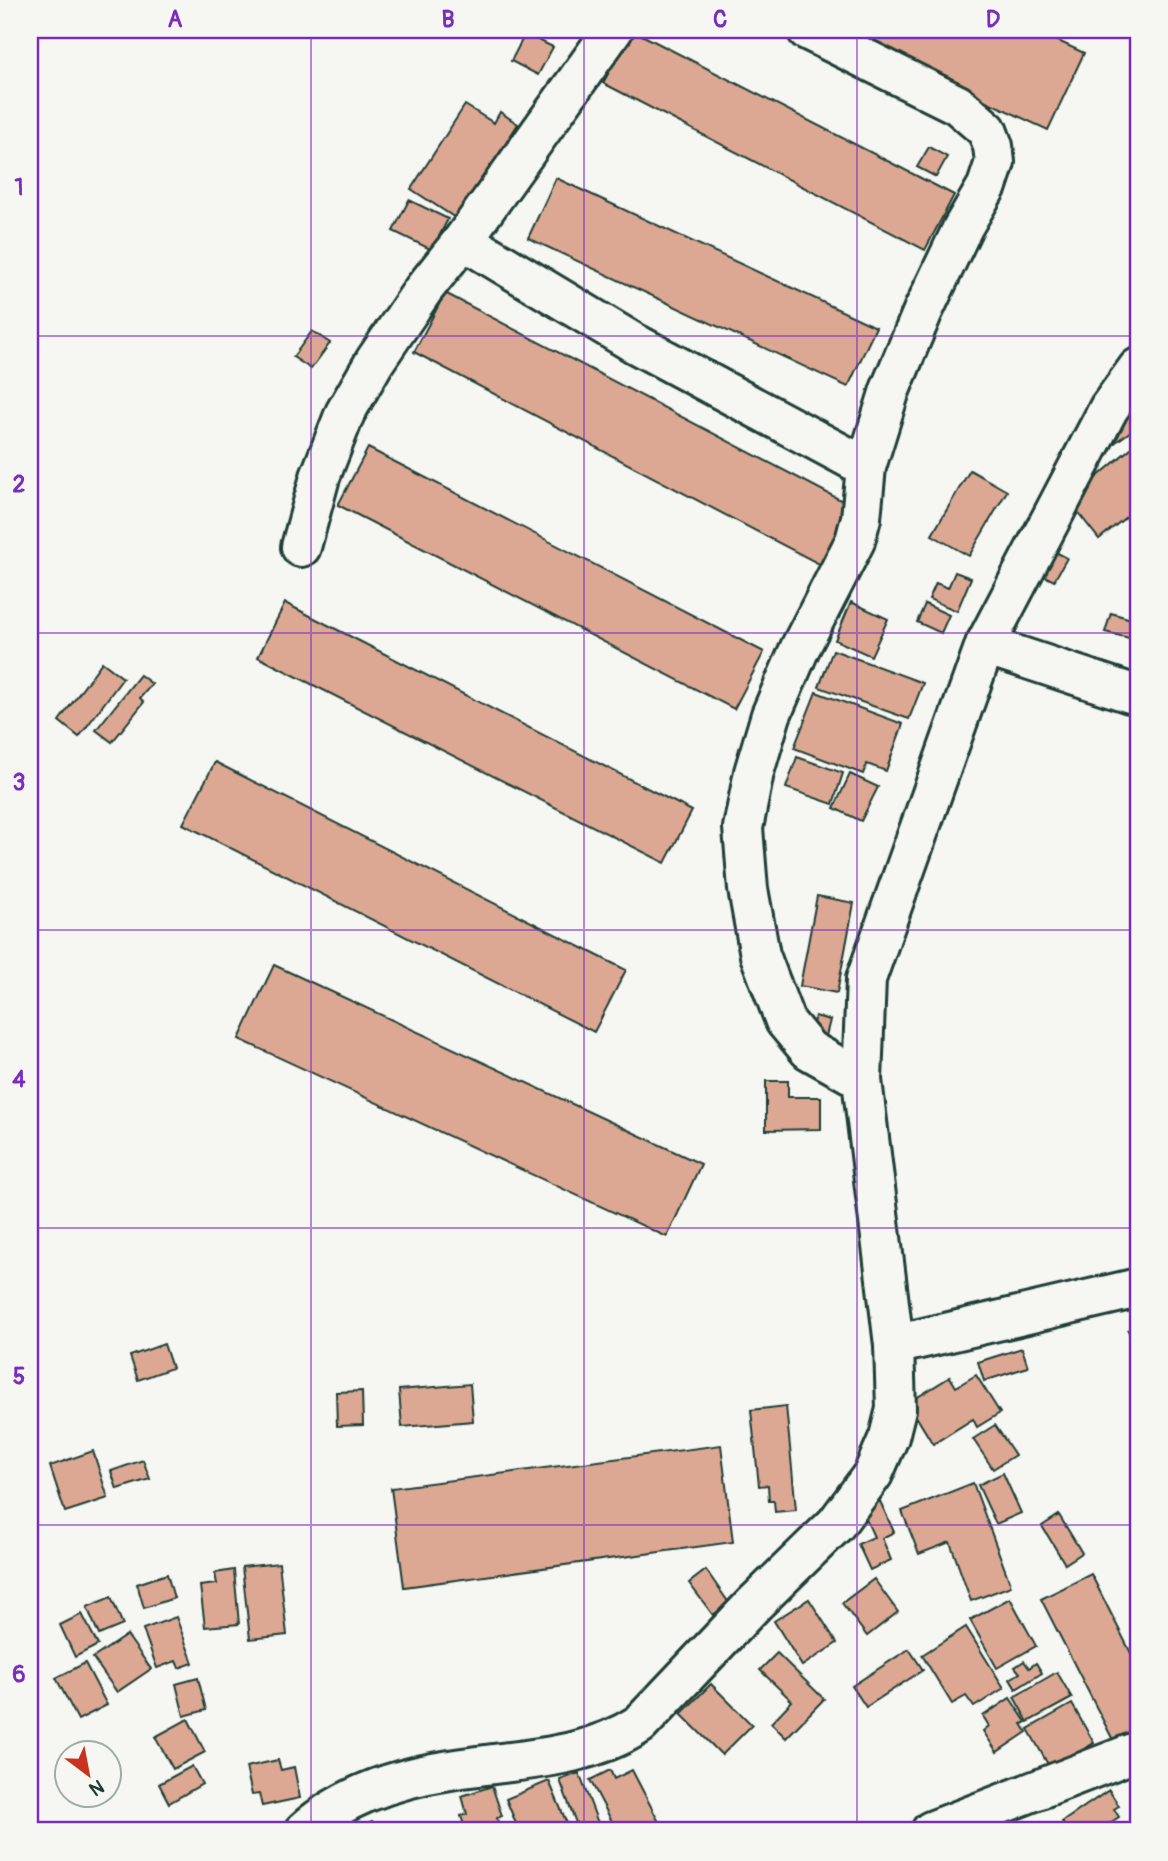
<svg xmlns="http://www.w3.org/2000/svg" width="1168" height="1861" viewBox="0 0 1168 1861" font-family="Pangolin,sans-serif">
	<rect width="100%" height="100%" fill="#f6f6f2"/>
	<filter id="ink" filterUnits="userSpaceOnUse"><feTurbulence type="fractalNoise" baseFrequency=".0143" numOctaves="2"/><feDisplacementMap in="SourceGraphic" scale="14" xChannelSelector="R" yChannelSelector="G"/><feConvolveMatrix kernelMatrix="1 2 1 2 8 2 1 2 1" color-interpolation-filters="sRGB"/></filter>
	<g filter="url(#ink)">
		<g fill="#dda893" stroke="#1f3d34" stroke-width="2">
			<path d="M632,30L954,195L925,250L603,83Z"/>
			<path d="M834,30H1035L1084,53L1048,130Z"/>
			<path d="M525,34L553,47L538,75L511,61Z"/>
			<path d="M465,105L494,123L500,112L518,124L457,219L411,189Z"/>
			<path d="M929,147L947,157L936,177L917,167Z"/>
			<path d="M556,178L876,327L848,387L528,238Z"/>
			<path d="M409,200L448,219L432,250L393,231Z"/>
			<path d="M1138,260V282L1130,278Z"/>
			<path d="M445,293L852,506L821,565L414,352Z"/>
			<path d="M312,331L330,343L311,369L293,357Z"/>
			<path d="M1138,410V426L1113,444L1105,433Z"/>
			<path d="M1138,442V507L1099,539L1069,501Z"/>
			<path d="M368,448L764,652L734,709L338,505Z"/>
			<path d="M970,470L1007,491L969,556L932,535Z"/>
			<path d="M1048,548L1067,558L1054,581L1035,571Z"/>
			<path d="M955,572L971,578L957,611L929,599L936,583L948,588Z"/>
			<path d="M851,602L888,619L871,656L835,640Z"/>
			<path d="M285,603L692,811L665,863L258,657Z"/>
			<path d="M925,604L949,615L941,633L917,622Z"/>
			<path d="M1111,613L1138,621L1133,639L1105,632Z"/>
			<path d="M833,650L923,683L909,719L819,687Z"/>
			<path d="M102,662L123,678L79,737L59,721Z"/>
			<path d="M140,675L152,684L140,698L144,702L112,742L96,730Z"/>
			<path d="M816,692L903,724L886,771L867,764L863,774L794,748Z"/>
			<path d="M797,757L843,773L833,804L786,788Z"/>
			<path d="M215,762L626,970L594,1032L183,824Z"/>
			<path d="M850,774L878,787L861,821L834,808Z"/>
			<path d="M817,896L854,903L837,993L800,986Z"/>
			<path d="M274,965L701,1164L667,1237L239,1039Z"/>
			<path d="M815,1016L830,1020L824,1044L808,1040Z"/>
			<path d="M766,1081H788V1097H821V1129L766,1130Z"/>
			<path d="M1138,1326V1355L1128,1330Z"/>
			<path d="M164,1344L172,1368L138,1380L130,1356Z"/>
			<path d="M1022,1348L1028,1367L984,1381L978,1362Z"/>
			<path d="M976,1375L1000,1413L977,1427L973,1419L933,1444L908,1403L950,1377L956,1387Z"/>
			<path d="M470,1384L473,1421L402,1427L399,1390Z"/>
			<path d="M362,1391L363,1425L337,1426L336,1392Z"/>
			<path d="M786,1406L796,1510L775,1512L774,1501H769L768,1485L759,1486L751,1410Z"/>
			<path d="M995,1425L1015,1455L993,1469L973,1439Z"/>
			<path d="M721,1445L733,1542L404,1587L391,1488Z"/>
			<path d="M93,1451L108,1498L65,1512L50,1466Z"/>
			<path d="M143,1460L150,1479L117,1489L111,1471Z"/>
			<path d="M1003,1473L1021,1513L996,1524L978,1485Z"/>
			<path d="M973,1483L1011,1586L971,1601L950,1542L919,1554L902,1511Z"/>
			<path d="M879,1499L894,1532L882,1538L891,1560L870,1570L858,1544L874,1537L861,1508Z"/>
			<path d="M1059,1515L1082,1553L1065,1564L1042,1526Z"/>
			<path d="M279,1563L287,1635L250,1639L242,1567Z"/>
			<path d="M234,1570L239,1624L205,1627L200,1586L217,1584L215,1573Z"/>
			<path d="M706,1570L729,1603L713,1615L689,1583Z"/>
			<path d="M167,1574L174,1598L144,1608L137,1584Z"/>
			<path d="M1091,1574L1138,1667V1728L1113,1740L1041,1599Z"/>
			<path d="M874,1579L898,1612L867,1636L842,1603Z"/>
			<path d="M111,1597L123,1625L99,1635L87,1607Z"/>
			<path d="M1010,1598L1036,1646L997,1668L970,1620Z"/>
			<path d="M809,1599L837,1643L802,1666L774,1621Z"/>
			<path d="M82,1614L98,1645L75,1657L60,1625Z"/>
			<path d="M176,1617L193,1663L179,1668L176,1661L157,1668L143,1629Z"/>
			<path d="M966,1627L1004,1688L974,1707L966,1696L952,1704L922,1655Z"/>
			<path d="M127,1635L151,1669L117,1692L93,1658Z"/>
			<path d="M909,1649L923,1670L866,1707L852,1686Z"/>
			<path d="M777,1653L824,1699L786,1738L771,1723L792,1701L760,1670Z"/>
			<path d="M1024,1661L1029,1668L1036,1663L1042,1673L1016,1689L1010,1679L1020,1673L1015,1667Z"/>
			<path d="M85,1663L107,1705L78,1720L56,1678Z"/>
			<path d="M1057,1672L1072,1698L1028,1722L1014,1697Z"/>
			<path d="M198,1678L206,1710L184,1716L176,1684Z"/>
			<path d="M711,1684L752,1725L722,1755L681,1714Z"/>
			<path d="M1010,1698L1026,1722L1022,1724L1027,1732L997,1752L983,1731L989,1726L983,1716Z"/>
			<path d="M1072,1704L1094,1743L1050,1768L1028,1729Z"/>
			<path d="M188,1719L205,1752L173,1769L155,1737Z"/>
			<path d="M278,1760L281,1770L294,1767L300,1798L262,1806L259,1794L252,1795L246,1767Z"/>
			<path d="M192,1766L202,1784L169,1803L159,1784Z"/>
			<path d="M610,1770L614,1779L632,1770L659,1822L641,1831H617L590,1780Z"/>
			<path d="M579,1773L601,1831H579L560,1780Z"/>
			<path d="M549,1781L568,1826L554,1831H519L506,1799Z"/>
			<path d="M492,1786L502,1816L497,1818L499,1826L483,1831H466L461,1816L467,1814L462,1796Z"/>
			<path d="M1109,1790L1119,1806L1114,1809L1119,1817L1097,1831H1068L1062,1822Z"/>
			<path d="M372,1821L377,1831H350Z"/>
		</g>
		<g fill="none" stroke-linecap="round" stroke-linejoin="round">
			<defs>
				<g id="minor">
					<path d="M807,30L958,105L987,130L993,146L995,162L987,186L963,227L923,311L890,390L866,467L861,518L855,541L800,648L771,715L754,772L743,828L748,889L760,955L785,1021L809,1050L862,1080"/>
					<path d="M463,240L634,343L866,467"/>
					<path d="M301,547L320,477L345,413L375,361L423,290L463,240L613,30"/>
					<path d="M985,645L1130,693H1138"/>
					<path d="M894,1345L1138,1288"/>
					<path d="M304,1831C344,1795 398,1778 450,1770C515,1759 583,1761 640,1724L754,1604L836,1524L873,1474L889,1437L896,1409L894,1345L862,1080L866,979L985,645L1109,408L1138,368"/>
					<path d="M931,1831L1138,1751"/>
				</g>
			</defs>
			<use href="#minor" stroke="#1f3d34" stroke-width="44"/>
			<use href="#minor" stroke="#f6f6f2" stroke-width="38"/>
		</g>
	</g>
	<path fill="none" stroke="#7b2cbf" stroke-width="2" stroke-opacity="0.55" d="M311,30V1831M584,30V1831M857,30V1831M30,336H1138M30,633H1138M30,930H1138M30,1228H1138M30,1525H1138"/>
	<rect width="1168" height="1861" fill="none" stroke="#f6f6f2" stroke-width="77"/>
	<g transform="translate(88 1774) rotate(148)"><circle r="33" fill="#f6f6f2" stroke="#a0aca6" stroke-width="2"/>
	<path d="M0-5L12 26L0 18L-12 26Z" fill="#c8321e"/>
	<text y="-10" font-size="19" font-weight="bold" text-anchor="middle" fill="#1f3d34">N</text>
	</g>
	<rect x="38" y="38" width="1092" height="1784" fill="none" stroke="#7b2cbf" stroke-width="2.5"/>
	<g font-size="23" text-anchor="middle" font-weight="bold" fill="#7b2cbf">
		<text x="175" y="27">A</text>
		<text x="448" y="27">B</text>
		<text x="720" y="27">C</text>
		<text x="993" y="27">D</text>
		<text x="19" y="195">1</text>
		<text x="19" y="492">2</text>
		<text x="19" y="790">3</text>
		<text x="19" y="1087">4</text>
		<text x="19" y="1384">5</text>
		<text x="19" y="1682">6</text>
	</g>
</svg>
